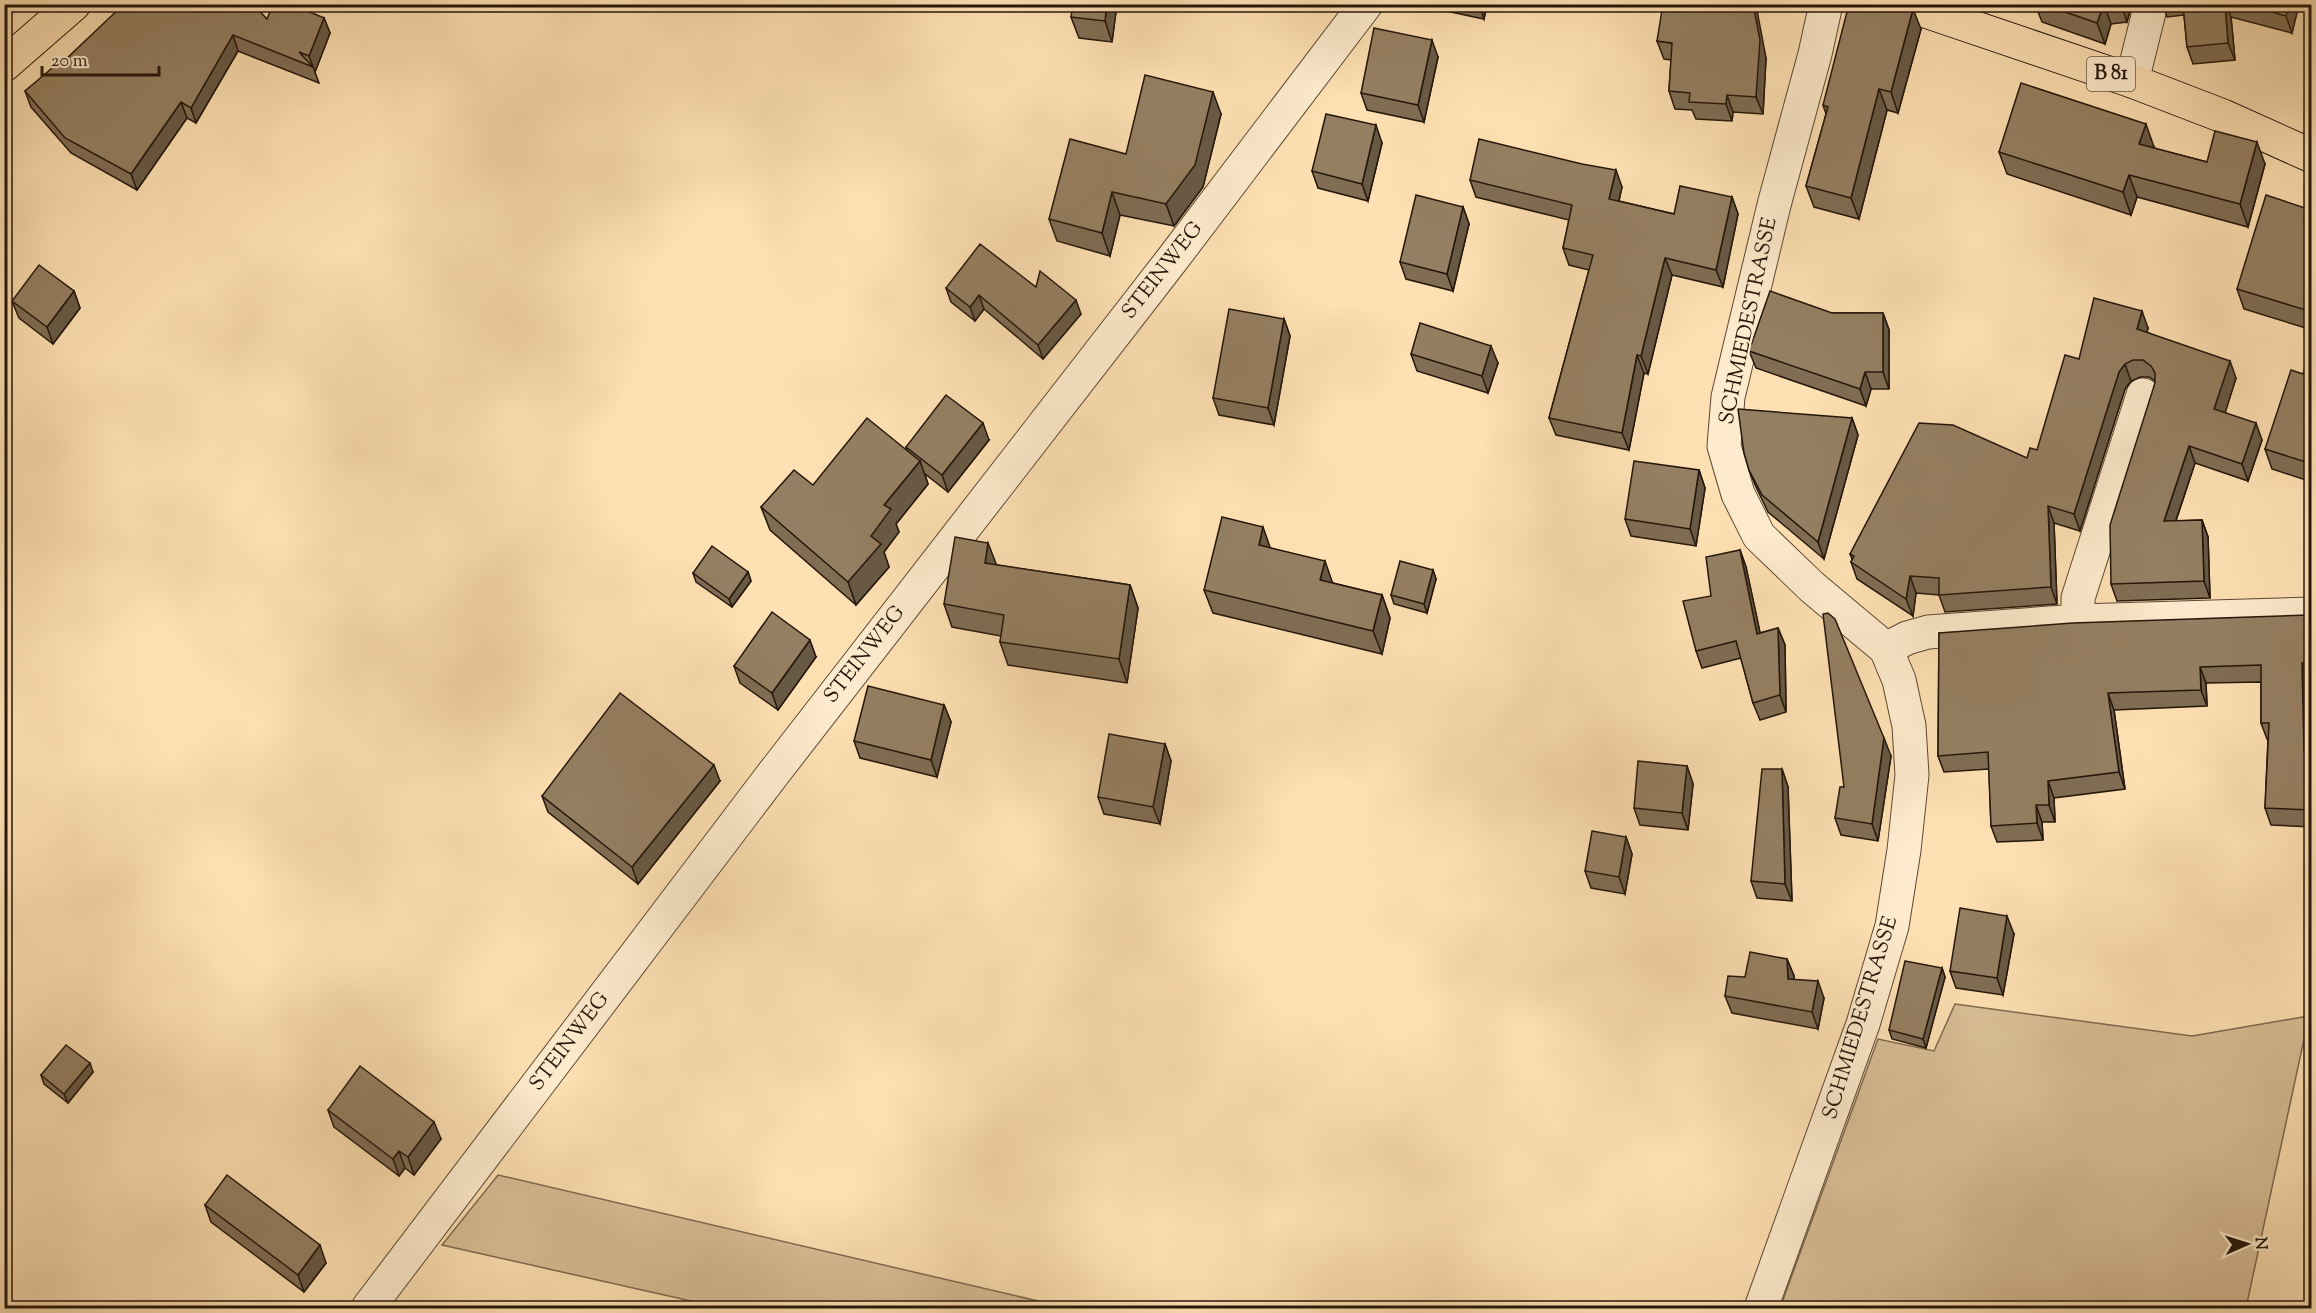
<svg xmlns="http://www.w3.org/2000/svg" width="2316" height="1313" viewBox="0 0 2316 1313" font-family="'Sorts Mill Goudy',serif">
	<rect width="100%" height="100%" fill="#fee0b2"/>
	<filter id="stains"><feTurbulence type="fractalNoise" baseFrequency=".00333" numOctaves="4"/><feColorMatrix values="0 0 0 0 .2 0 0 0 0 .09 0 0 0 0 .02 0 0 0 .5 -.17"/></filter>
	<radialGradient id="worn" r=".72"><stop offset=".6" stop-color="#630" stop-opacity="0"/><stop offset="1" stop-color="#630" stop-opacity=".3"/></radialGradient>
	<g fill="#d9be96" stroke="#7e6a50" stroke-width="1.5">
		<path d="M1955,1004L2192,1036L2309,1016L2246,1308H1780L1878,1039L1934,1051Z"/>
		<path d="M498,1175L1068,1308H722L442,1245Z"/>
	</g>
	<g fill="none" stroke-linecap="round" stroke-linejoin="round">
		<defs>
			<g id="minor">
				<path d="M2132,81L2151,4"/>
				<path d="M2078,621V598L2143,395"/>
				<path d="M1886,649L1907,638L1928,632L2078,621L2312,614"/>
				<path d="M368,1308L773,774L1171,261L1366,4"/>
				<path d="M1761,1308L1863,1024L1892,926L1904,850L1912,775L1909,726L1899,680L1886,649L1812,587L1759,536L1738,494L1724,446L1728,397L1774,205L1815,54L1826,4"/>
			</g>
			<g id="major">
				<path d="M1905,4L2132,81L2223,116L2312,156"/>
				<path d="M4,65L74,4"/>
			</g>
		</defs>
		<use href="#minor" stroke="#5a4835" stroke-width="35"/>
		<use href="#major" stroke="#24160b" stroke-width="35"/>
		<use href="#minor" stroke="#feebcd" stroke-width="33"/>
		<use href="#major" stroke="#fee0b2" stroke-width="33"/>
	</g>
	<g fill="#806d54" stroke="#24160b" stroke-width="1.5">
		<path d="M946,4H988L987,10Z"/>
		<path d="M1117,4L1112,42L1079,38L1071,17Z"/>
		<path d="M1435,4H1487L1484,19L1437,9Z"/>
		<path d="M2035,4H2132L2127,22L2111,24L2105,44L2042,22Z"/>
		<path d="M2163,4H2299L2292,33L2231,17L2235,60L2193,64L2187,47L2184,15L2167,17Z"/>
		<path d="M324,18L330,33L315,72L319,83L238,51L196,123L187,118L137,190L71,153L31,107L25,91L66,59L267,19Z"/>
		<path d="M1921,29L1898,113L1887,110L1859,219L1814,207L1806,186L1826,114L1823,105Z"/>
		<path d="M1657,41L1766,58L1763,114L1733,112L1732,121L1696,119L1692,110L1675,109L1669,91L1671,60L1664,59Z"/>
		<path d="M1438,57L1424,122L1367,110L1361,93Z"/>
		<path d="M1221,114L1203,187L1174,226L1120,215L1110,256L1057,241L1049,219L1126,154Z"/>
		<path d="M1382,143L1368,201L1318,188L1312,171Z"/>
		<path d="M2154,147L2153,148L2207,162L2265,164L2248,227L2137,197L2131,215L2007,174L1999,152Z"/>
		<path d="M1470,180L1622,187L1619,201L1674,214L1732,197L1738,214L1723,287L1672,275L1648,374L1644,373L1629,450L1556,435L1549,418L1589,270L1569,265L1563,248L1569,220L1476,197Z"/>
		<path d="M1463,207L1469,224L1453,291L1406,279L1400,262Z"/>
		<path d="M2308,209L2312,218V330L2244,309L2237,289Z"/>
		<path d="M1036,287L1081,314L1043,359L984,309L975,321L951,302L946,288Z"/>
		<path d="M74,291L80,308L53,344L19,318L12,301Z"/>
		<path d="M1832,313H1883L1889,330V389H1871L1866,406L1756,368L1749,351Z"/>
		<path d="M1284,319L1290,336L1274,425L1219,415L1213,398Z"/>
		<path d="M2148,328L2147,332L2236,378L2225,412L2262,440L2248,481L2195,463L2176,521L2202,520L2208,537L2210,598L2117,601L2111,584L2155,383V381L2149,377H2140L2131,381L2125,389L2080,531L2054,523L2057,604L1945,612L1939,595L1916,593L1913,616L1857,579L1851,562L1852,559L1850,554L2027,458L2037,450L2079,359Z"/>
		<path d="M2312,348V482L2272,469L2265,449L2303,374Z"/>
		<path d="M1411,354L1498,363L1488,393L1417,371Z"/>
		<path d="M1852,418L1858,435L1824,559L1768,512L1756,487L1749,470Z"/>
		<path d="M989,440L948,492L925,474L928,484L896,524L899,532L884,552L889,567L856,605L770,530L761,507L813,485L907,451L906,447Z"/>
		<path d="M1699,470L1705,488L1696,546L1631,536L1625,519Z"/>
		<path d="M1271,548L1333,583L1382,595L1390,618L1382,654L1213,613L1204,590Z"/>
		<path d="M1740,550L1746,567L1760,633L1778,628L1785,645L1786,712L1760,720L1753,703L1741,658L1702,668L1696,651L1711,596Z"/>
		<path d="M996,565L1130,585L1138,608L1127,683L1008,665L1000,642L1001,636L952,627L944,604Z"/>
		<path d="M1433,570L1436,579L1427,613L1394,604L1391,595Z"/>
		<path d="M748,572L751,581L732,607L696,582L693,573Z"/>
		<path d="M2312,623V680H2308L2310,752H2312V827L2271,825L2265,808L2268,739H2267L2261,723V682L2206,683L2207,706L2114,710L2125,789L2054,798L2055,822H2042L2043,840L1997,842L1991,826L1989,769L1944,772L1938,756L1939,633Z"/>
		<path d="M816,657L778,710L740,683L734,666Z"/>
		<path d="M944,705L951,722L937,777L860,758L854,741Z"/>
		<path d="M1165,744L1171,761L1160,824L1104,814L1098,797Z"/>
		<path d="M1891,756L1878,841L1841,835L1835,818L1844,787Z"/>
		<path d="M1687,766L1693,784L1688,830L1640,825L1634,808Z"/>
		<path d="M1782,769L1788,787L1792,901L1757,898L1751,881Z"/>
		<path d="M720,781L638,884L548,812L542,796Z"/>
		<path d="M1626,837L1632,854L1625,894L1591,888L1585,871Z"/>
		<path d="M2014,934L2003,995L1956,988L1950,971Z"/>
		<path d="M1787,959L1794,976V980L1824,998L1818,1029L1732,1013L1725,996L1745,977Z"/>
		<path d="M1942,968L1945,977L1926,1048L1892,1039L1889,1030Z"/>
		<path d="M93,1072L68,1103L44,1084L41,1075Z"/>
		<path d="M328,1110L441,1139L414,1175L405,1168L399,1176L334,1127Z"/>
		<path d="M205,1205L326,1263L304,1292L211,1222Z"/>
	</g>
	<g fill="#685945" stroke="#24160b" stroke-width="1.5">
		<path d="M1107,4H1117L1112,42L1105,21Z"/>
		<path d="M1479,4H1487L1484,19Z"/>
		<path d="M1753,4L1756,5L1766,58L1763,114L1756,97Z"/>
		<path d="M2104,4L2111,24L2105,44L2097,23Z"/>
		<path d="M2121,4H2132L2127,22Z"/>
		<path d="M2225,4H2226L2231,17L2235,60L2228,43Z"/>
		<path d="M2289,4H2299L2292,33L2286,16Z"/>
		<path d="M1913,9L1921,29L1898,113L1891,92Z"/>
		<path d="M324,18L330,33L315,72L309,56Z"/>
		<path d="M233,35L238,51L196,123L191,108Z"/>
		<path d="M1432,40L1438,57L1424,122L1418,105Z"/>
		<path d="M1879,89L1887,110L1859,219L1851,198Z"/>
		<path d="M1213,92L1221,114L1203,187L1174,226L1166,204Z"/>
		<path d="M1727,95L1733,112L1732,121L1726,104Z"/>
		<path d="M181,102L187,118L137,190L131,174Z"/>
		<path d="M2146,124L2154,147L2147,166L2139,144Z"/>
		<path d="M1376,125L1382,143L1368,201L1362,184Z"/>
		<path d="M2257,142L2265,164L2248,227L2240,204Z"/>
		<path d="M1616,170L1622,187L1615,216L1609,199Z"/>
		<path d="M2129,175L2137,197L2131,215L2123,192Z"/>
		<path d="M1112,192L1120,215L1110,256L1102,233Z"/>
		<path d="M1732,197L1738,214L1723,287L1716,270Z"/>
		<path d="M1463,207L1469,224L1453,291L1447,274Z"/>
		<path d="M2308,209L2312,218V241L2304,223Z"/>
		<path d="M1665,258L1672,275L1648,374L1641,356Z"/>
		<path d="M74,291L80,308L53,344L47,327Z"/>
		<path d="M979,295L984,309L975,321L970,307Z"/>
		<path d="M1076,300L1081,314L1043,359L1038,345Z"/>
		<path d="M2142,311L2148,328L2143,346L2137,329Z"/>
		<path d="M1883,313L1889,330V389L1883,372Z"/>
		<path d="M1284,319L1290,336L1274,425L1268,408Z"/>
		<path d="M1491,346L1498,363L1488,393L1482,376Z"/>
		<path d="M1637,355L1644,373L1629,450L1622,433Z"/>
		<path d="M2230,361L2236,378L2221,426L2214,409Z"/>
		<path d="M2125,364L2131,381L2125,389L2080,531L2074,514L2119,372Z"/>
		<path d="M1865,372L1871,389L1866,406L1860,389Z"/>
		<path d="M1852,418L1858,435L1824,559L1818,542Z"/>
		<path d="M983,423L989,440L948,492L942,475Z"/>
		<path d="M2256,423L2262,440L2248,481L2242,464Z"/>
		<path d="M2189,446L2195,463L2170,538L2164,521Z"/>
		<path d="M920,461L928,484L896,524L899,532L884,552L889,567L856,605L848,582L871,536L884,505Z"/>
		<path d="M1699,470L1705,488L1696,546L1690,529Z"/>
		<path d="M2048,506L2054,523L2057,604L2051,587Z"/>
		<path d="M2202,520L2208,537L2210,598L2204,581Z"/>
		<path d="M1263,527L1271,550L1259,545Z"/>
		<path d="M988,543L997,566L985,563Z"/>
		<path d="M1740,550L1746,567L1764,651L1757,634Z"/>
		<path d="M1325,561L1333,584L1320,580Z"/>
		<path d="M1433,570L1436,579L1427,613L1424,604Z"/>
		<path d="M748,572L751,581L732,607L729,599Z"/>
		<path d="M1910,576L1916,593L1913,616L1906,599Z"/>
		<path d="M1130,585L1138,608L1127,683L1119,659Z"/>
		<path d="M1382,595L1390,618L1382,654L1373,631Z"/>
		<path d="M2309,615L2312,623V665L2311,663Z"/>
		<path d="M1778,628L1785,645L1786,712L1780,695Z"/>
		<path d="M810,640L816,657L778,710L772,693Z"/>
		<path d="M2302,663L2308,680L2310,768L2304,751Z"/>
		<path d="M2200,667L2206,683L2207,706L2201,690Z"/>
		<path d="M2108,693L2114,710L2125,789L2119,772Z"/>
		<path d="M944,705L951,722L937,777L931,760Z"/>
		<path d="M1884,738L1891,756L1878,841L1872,824Z"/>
		<path d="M1165,744L1171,761L1160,824L1153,807Z"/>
		<path d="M714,765L720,781L638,884L632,867Z"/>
		<path d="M1687,766L1693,784L1688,830L1682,813Z"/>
		<path d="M1782,769L1788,787L1792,901L1785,884Z"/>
		<path d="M2048,781L2054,798L2055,822L2049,805Z"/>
		<path d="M2036,805L2042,822L2043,840L2037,823Z"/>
		<path d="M1626,837L1632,854L1625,894L1619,877Z"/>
		<path d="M2007,916L2014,934L2003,995L1997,978Z"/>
		<path d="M1787,959L1794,976V996L1788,979Z"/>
		<path d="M1942,968L1945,977L1926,1048L1923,1039Z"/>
		<path d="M1818,981L1824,998L1818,1029L1812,1012Z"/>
		<path d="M90,1063L93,1072L68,1103L64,1094Z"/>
		<path d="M434,1122L441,1139L414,1175L408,1157Z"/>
		<path d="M399,1151L405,1168L399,1176L393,1159Z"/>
		<path d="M320,1245L326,1263L304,1292L298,1275Z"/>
	</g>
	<g fill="#957f62" stroke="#24160b" stroke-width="1.5">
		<path d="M124,4H253L267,19L273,4H291L324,18L309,56L299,52L313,67L233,35L191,108L181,102L131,174L65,138L25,91L64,58L66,59Z"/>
		<path d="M1073,4H1107L1105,21L1071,17Z"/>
		<path d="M1663,4H1753L1760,40L1756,97L1727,95L1726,104L1689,102L1690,93L1669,91L1672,43L1657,41Z"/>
		<path d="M1849,4H1901L1913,9L1891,92L1879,89L1851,198L1806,186L1828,107L1823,105Z"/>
		<path d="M2042,4H2104L2097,23Z"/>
		<path d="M2183,4H2225L2228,43L2187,47Z"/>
		<path d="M2243,4H2289L2286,16Z"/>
		<path d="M1374,28L1432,40L1418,105L1361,93Z"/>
		<path d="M1145,75L1213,92L1195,165L1166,204L1112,192L1102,233L1049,219L1070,139L1126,154Z"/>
		<path d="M2021,83L2146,124L2139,144L2207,162L2215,131L2257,142L2240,204L2129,175L2123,192L1999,152Z"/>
		<path d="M1326,114L1376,125L1362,184L1312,171Z"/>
		<path d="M1479,139L1582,164L1616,170L1609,199L1674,214L1680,186L1732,197L1716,270L1665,258L1641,356L1637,355L1622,433L1549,418L1593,255L1563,248L1572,205L1470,180Z"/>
		<path d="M1416,195L1463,207L1447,274L1400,262Z"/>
		<path d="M2266,195L2308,209L2304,223L2312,225V312L2237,289Z"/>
		<path d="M980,244L1036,287L1040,271L1076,300L1038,345L979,295L970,307L946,288Z"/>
		<path d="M39,265L74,291L47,327L12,301Z"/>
		<path d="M1770,291L1832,313H1883V372H1865L1860,389L1749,351Z"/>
		<path d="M2094,298L2142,311L2137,329L2230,361L2214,409L2256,423L2242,464L2189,446L2164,521L2202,520L2204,581L2111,584L2110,525L2155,383V373L2151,366L2143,360H2133L2125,364L2119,372L2074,514L2048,506L2051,587L1939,595V578L1910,576L1906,599L1851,562L1854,556L1850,554L1919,423L1953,425L2027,458L2030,448L2037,450L2065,355L2079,359Z"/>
		<path d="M1229,309L1284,319L1268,408L1213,398Z"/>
		<path d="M1420,323L1491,346L1482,376L1411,354Z"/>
		<path d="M2312,348V464L2265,449L2291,370L2303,374Z"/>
		<path d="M946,395L983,423L942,475L906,447Z"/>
		<path d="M1738,409L1852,418L1818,542L1762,495L1749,470L1744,453Z"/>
		<path d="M867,418L920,461L884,505L891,509L871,536L881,544L848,582L761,507L794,470L813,485Z"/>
		<path d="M1634,461L1699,470L1690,529L1625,519Z"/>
		<path d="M1222,517L1263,527L1259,545L1325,561L1320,580L1382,595L1373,631L1204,590Z"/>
		<path d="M955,537L988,543L985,563L1130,585L1119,659L1000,642L1004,615L944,604Z"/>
		<path d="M712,546L748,572L729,599L693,573Z"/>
		<path d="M1740,550L1757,634L1778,628L1780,695L1753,703L1736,641L1696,651L1683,601L1711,596L1706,557Z"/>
		<path d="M1400,561L1433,570L1424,604L1391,595Z"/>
		<path d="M772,612L810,640L772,693L734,666Z"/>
		<path d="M1828,613L1835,619L1884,738L1872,824L1835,818L1840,787H1844L1823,614Z"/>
		<path d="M2309,615L2311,663H2302L2304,751L2312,752V810L2265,808L2269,723H2261V665L2200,667L2201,690L2108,693L2119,772L2048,781L2049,805H2036L2037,823L1991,826L1988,752L1938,756L1939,633L2073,623Z"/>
		<path d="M868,686L944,705L931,760L854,741Z"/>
		<path d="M620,693L714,765L632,867L542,796Z"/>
		<path d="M1109,734L1165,744L1153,807L1098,797Z"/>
		<path d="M1638,761L1687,766L1682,813L1634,808Z"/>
		<path d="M1762,769H1782L1785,884L1751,881Z"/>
		<path d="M1592,831L1626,837L1619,877L1585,871Z"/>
		<path d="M1960,908L2007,916L1997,978L1950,971Z"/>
		<path d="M1750,952L1787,959L1788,979L1818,981L1812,1012L1725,996L1728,976L1745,977Z"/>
		<path d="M1905,961L1942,968L1923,1039L1889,1030Z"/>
		<path d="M66,1045L90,1063L64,1094L41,1075Z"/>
		<path d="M360,1066L434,1122L408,1157L399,1151L393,1159L328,1110Z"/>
		<path d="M227,1175L320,1245L298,1275L205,1205Z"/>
	</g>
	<g text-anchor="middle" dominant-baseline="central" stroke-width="4.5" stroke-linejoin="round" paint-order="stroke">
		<rect fill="#feebcd" stroke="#655645" stroke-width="1.5" x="2087" y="57" width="48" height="34" rx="4.5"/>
		<g font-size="20" font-weight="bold" fill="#24160b">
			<text x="2111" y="74">B 81</text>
		</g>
		<g font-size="21" fill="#24160b" stroke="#feebcd">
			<text transform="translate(1163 271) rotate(-52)">STEINWEG</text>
			<text transform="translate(1749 321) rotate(-78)">SCHMIEDESTRASSE</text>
			<text transform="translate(865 655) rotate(-52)">STEINWEG</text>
			<text transform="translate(1861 1018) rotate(-73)">SCHMIEDESTRASSE</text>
			<text transform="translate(570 1042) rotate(-53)">STEINWEG</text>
		</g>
	</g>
	<rect width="2316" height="1313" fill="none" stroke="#fee0b2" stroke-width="24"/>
	<rect x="6" y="6" width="2304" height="1301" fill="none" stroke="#24160b" stroke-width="3"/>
	<rect x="12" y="12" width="2292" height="1289" fill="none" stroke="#24160b" stroke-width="1.5"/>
	<g transform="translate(2247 1244) rotate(87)" stroke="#feebcd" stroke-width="4.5" paint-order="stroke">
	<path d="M0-4.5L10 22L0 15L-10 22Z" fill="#24160b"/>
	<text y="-9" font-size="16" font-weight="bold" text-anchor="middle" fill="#24160b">N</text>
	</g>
	<path d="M42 66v9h117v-9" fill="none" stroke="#24160b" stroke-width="3"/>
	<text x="51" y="66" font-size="18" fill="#24160b" stroke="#feebcd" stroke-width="4.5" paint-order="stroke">20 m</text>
	<rect width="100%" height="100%" filter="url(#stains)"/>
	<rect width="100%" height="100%" fill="url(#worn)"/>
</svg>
